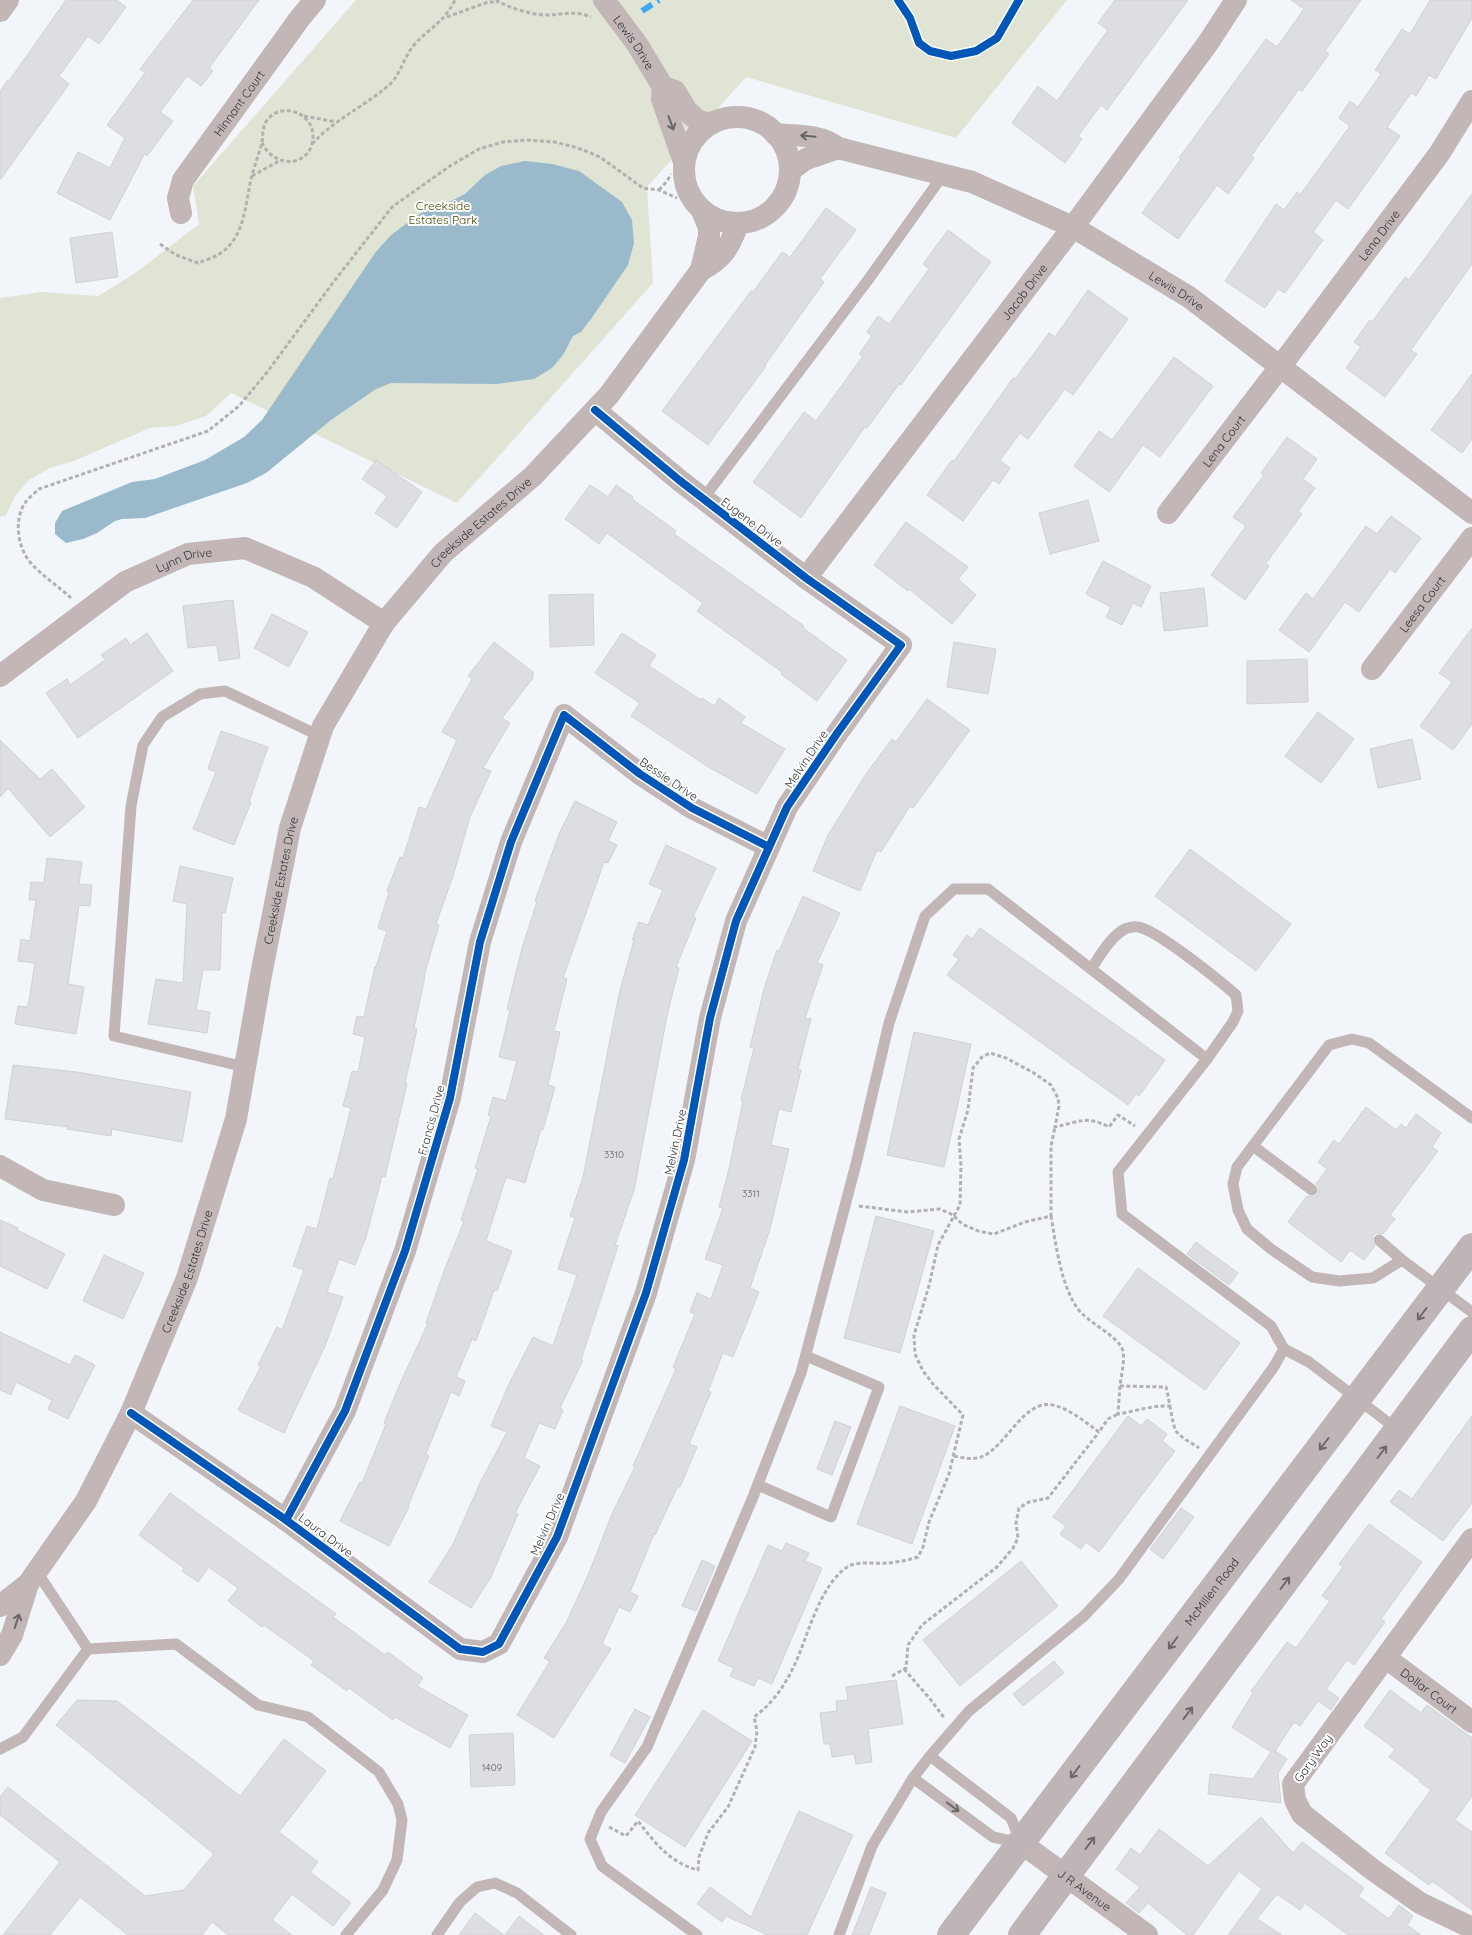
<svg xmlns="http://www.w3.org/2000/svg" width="1472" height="1935" viewBox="0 0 1472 1935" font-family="Quicksand,sans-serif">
	<rect width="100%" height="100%" fill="#f2f6fa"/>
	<path fill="#e0e4d5" d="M356,0H1067L956,138L746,77L647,187L653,283L457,503L231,393L206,416L176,426L150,428L74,461L50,468L29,480L16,495L6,515L0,517V298L42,292L98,296L134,274L199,224L193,186Z"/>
	<path fill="#9ab9ca" d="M525,161L552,164L579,171L622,202L632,220L634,243L628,265L591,319L581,332L573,336L563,355L552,368L534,379L497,384L391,383L376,389L331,420L266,473L247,483L145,518L122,519L115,521L97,533L83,539L66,543L55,534V523L62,511L132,482L155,479L205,460L244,437L262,420L375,253L391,235L421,213L445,204L465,194L485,175L501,166Z"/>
	<g fill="#dcdee1" stroke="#cfd2d5">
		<path d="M66,0H117L126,7L99,44L88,36L59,76L69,84L0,180V91L8,80L9,81Z"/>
		<path d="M193,0H259L209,68L213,71L201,86L187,76L160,112L173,121L147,156L145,153L110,220L57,193L78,152L110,168L125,138L107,125L145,73L140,69Z"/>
		<path d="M1115,0H1188L1107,110L1101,105L1078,136L1082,139L1065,163L1012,123L1038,86L1057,101L1108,30L1098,23Z"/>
		<path d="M1291,0H1361L1325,51L1329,54L1302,91L1299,89L1251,156L1254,158L1228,194L1217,185L1178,239L1142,213L1181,159L1179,158L1266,39L1277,47L1304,9Z"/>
		<path d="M1430,0H1472V18L1436,79L1429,75L1416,96L1411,93L1387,127L1400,136L1379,166L1348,209L1336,200L1313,232L1323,240L1285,293L1278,289L1265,308L1225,281L1276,204L1284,210L1297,192L1300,195L1350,126L1339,118L1350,101L1358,107L1381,74L1375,70L1402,29L1410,34Z"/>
		<path d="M1472,194V264L1411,350L1417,354L1385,397L1346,368L1361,347L1354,342L1370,320L1372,322L1405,277L1409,280Z"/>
		<path d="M826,208L856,230L820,279L824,282L765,365L766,366L708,445L662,411L751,291L753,292L782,252L790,257Z"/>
		<path d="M948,230L991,262L901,385L900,383L867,428L865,427L801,518L753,482L804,412L816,421L863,356L859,354L872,336L867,332L878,316L889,324L929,269L923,264Z"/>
		<path d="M112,232L118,277L76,283L70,238Z"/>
		<path d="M1088,290L1128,319L1073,395L1065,389L1028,439L1020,433L1000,460L1010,468L999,484L993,480L963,521L927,495L952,460L954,461L1013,378L1015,379L1049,333L1055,337Z"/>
		<path d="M1174,357L1213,386L1160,457L1143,445L1109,492L1074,466L1099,431L1112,440Z"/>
		<path d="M1472,374V439L1462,453L1431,430Z"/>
		<path d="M1287,437L1317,459L1303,479L1315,488L1298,512L1302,514L1266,563L1269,566L1245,600L1211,575L1246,526L1233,517L1264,475L1261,473Z"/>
		<path d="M376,460L422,492L397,528L375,513L387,496L362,479Z"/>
		<path d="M590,485L608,497L616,485L633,497L632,499L676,531L674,534L804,626L803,628L847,660L817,701L781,674L782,672L697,611L703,603L607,533L599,544L565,519Z"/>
		<path d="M1088,500L1099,541L1050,554L1039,513Z"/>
		<path d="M1391,516L1421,538L1395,573L1390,569L1359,612L1345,602L1309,652L1279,630L1306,593L1313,599L1366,526L1377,534Z"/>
		<path d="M906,522L968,567L958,579L976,595L952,624L909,589L908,591L874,565Z"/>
		<path d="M1103,561L1151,586L1141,607L1133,603L1122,625L1106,617L1111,607L1086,594Z"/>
		<path d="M1204,588L1208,626L1164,631L1160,593Z"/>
		<path d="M593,594L594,645L550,647L549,595Z"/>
		<path d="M233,600L240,658L219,661L217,645L188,648L183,606Z"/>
		<path d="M272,614L308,632L289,667L254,648Z"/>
		<path d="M1472,628V724L1453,750L1420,726L1452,682L1439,673Z"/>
		<path d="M147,633L173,671L78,738L46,693L67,679L70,685L105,660L101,655L126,638L130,645Z"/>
		<path d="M622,633L656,655L649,666L701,700L702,698L714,706L719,698L745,717L741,723L785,749L757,794L710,768L631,716L640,703L595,673Z"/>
		<path d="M494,642L533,672V678L502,718L510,723L483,768L491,771L470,817L453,876L436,924L439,925L424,976L425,977L414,1028L417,1029L405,1083L407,1084L385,1177L382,1176L366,1237L355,1265L339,1259L327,1292L343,1297L325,1346L284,1433L238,1410L261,1366L258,1365L277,1327L282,1330L304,1270L293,1266L307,1226L317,1229L330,1178L333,1179L351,1108L343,1106L352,1071L358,1072L365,1037L353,1034L357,1016L364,1017L375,966L376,967L387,931L378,928L389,892L387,891L400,857L403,858L419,807L426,809L457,740L442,732L472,679L468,676Z"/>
		<path d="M954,642L996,649L988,694L947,687Z"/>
		<path d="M1307,659L1308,702L1247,704V661Z"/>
		<path d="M927,699L970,730L913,808L910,806L881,852L877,850L860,891L813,871L828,835L866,774L892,739L896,742Z"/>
		<path d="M1318,712L1354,739L1321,783L1285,756Z"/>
		<path d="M221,731L268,747L249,802H251L234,845L193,829L216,772L208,769Z"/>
		<path d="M1412,739L1421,779L1378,788L1370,749Z"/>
		<path d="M0,740L40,779L52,769L85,807L50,837L8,788L0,797Z"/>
		<path d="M575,801L617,822L608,841L617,845L608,863L604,862L563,978L567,979L554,1031L560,1032L548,1085L555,1087L543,1130L541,1129L525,1183L506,1177L486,1241L512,1251L497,1291L494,1290L476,1341L472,1339L456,1377L465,1381L459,1396L451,1392L426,1454L429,1456L408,1506L409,1507L389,1546L340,1521L360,1482L362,1483L386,1424L384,1423L399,1386L428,1323H426L444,1271L464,1221L461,1220L478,1169L475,1168L491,1116L488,1115L493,1097L506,1101L517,1061L499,1057L510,1010L507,1009L522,948L537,902L535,901L559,834Z"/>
		<path d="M666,845L716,868L693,917L696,918L676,967L679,968L668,1011L634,1190L615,1245L618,1246L581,1360H583L560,1408L563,1410L555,1429L539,1423L524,1458L540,1466L515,1513L518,1514L491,1577L471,1608L429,1582L453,1544L481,1481L507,1432L491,1426L508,1386L533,1337L553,1346L577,1275L558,1269L575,1218L570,1216L583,1177L619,994L634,940H632L639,922L648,925L663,890L649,884Z"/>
		<path d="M1190,849L1291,924L1256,971L1155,896Z"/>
		<path d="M47,858L82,862L79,884L92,885L90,906L79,905L68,984L84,987L76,1034L15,1024L18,1006L28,1007L35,963L18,961L21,939L30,941L36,900H29L31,882L44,883Z"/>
		<path d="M180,866L233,878L225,913L222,912L220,970H203L196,1010L210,1012L207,1033L148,1024L156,979L183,983L187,904L173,901Z"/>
		<path d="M803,896L840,913L817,963L823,965L805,1018L811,1019L798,1069L801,1070L791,1112L779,1109L771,1145L789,1149L770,1229L750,1288L759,1292L733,1357L723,1353L708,1391L711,1392L689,1444L697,1447L680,1487L678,1486L655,1535L654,1534L630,1592L638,1596L630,1612L619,1607L602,1644L611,1649L554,1738L517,1715L550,1661L544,1658L566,1623L589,1573L612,1514L635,1467L633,1466L676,1369L673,1367L695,1314L690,1312L697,1293L711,1299L723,1265L705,1259L723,1208L719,1207L729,1169L743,1101L741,1100L754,1048L750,1047L764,989L777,950L779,951Z"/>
		<path d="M980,928L1165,1060L1139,1096L1136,1094L1128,1105L947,975L959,959L953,955L967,935L972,939Z"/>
		<path d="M914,1032L971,1044L944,1167L887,1155Z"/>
		<path d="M13,1065L77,1072L191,1092L182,1142L112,1129L111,1136L67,1129L68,1127L5,1119Z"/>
		<path d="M1366,1107L1396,1130L1401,1124L1406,1128L1416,1114L1441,1133L1432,1147L1438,1151L1390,1215L1395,1219L1383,1234L1377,1233L1373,1235L1372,1242L1375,1246L1364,1260L1350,1250L1341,1262L1288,1222L1307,1196L1314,1197L1318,1194L1319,1188L1316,1184L1327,1169L1318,1162L1334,1140L1339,1144Z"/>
		<path d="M876,1216L934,1231L900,1353L844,1338Z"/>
		<path d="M0,1220L18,1228L17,1230L65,1254L47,1289L0,1266Z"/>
		<path d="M1196,1242L1238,1273L1229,1285L1187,1254Z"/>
		<path d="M104,1255L144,1273L123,1319L83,1301Z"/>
		<path d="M1138,1268L1240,1343L1205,1390L1103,1316Z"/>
		<path d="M0,1332L70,1365L75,1355L95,1365L68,1419L48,1409L52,1400L16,1382L11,1395L0,1390Z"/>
		<path d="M900,1406L955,1426L912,1544L857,1524Z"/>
		<path d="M1128,1416L1141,1426L1147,1419L1167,1434L1162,1441L1175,1451L1099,1552L1086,1542L1081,1549L1060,1534L1066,1526L1053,1517Z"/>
		<path d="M1472,1416V1503L1443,1541L1390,1502L1399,1490L1412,1499Z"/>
		<path d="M835,1421L851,1427L832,1475L817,1469Z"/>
		<path d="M170,1493L336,1614L333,1617L385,1655L388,1652L423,1678L417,1686L468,1715L450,1748L395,1717L393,1720L349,1688L347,1691L311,1665L314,1661L264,1625L262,1627L228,1601L238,1588L209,1567L198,1582L182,1571L184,1568L139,1535Z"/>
		<path d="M1181,1508L1194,1517L1163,1559L1150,1549Z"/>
		<path d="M1369,1524L1422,1562L1381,1619L1385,1622L1354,1665L1347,1660L1326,1689L1339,1698L1331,1710L1318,1701L1300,1726L1294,1722L1275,1751L1287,1759L1278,1773L1281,1803L1208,1794L1210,1774L1253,1779L1271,1752L1232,1727L1253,1693L1251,1691L1287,1642L1296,1648L1330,1601L1322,1596L1343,1567L1339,1564Z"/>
		<path d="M786,1543L809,1553L805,1561L822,1568L772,1684L758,1678L754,1686L730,1676L734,1668L718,1661L768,1545L782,1551Z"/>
		<path d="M702,1560L715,1566L696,1611L682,1606Z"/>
		<path d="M1021,1561L1058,1606L960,1686L923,1640Z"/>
		<path d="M1054,1661L1064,1673L1023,1706L1013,1694Z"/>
		<path d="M896,1680L903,1724L868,1729L872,1762L856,1764L854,1754L832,1757L830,1744H824L820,1713L837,1711L836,1701L848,1700L846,1687Z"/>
		<path d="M1390,1690L1421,1713L1427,1705L1472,1738V1796L1455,1820L1472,1832V1910L1432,1881L1429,1885L1385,1853L1431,1790L1419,1781L1420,1780L1389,1757L1395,1749L1364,1726Z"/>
		<path d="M77,1700L117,1701L240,1796L284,1739L326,1771L279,1832L318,1862L310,1872L351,1903L333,1926L292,1894L272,1920L292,1935H228L212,1922L202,1935H128L80,1897L50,1935H3L60,1862L0,1815V1797L8,1787L145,1896L184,1890L214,1854L56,1725Z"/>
		<path d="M635,1709L650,1717L625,1763L610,1755Z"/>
		<path d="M703,1710L752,1741L685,1847L635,1815Z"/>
		<path d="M513,1733L515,1785L471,1787L469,1735Z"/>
		<path d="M799,1811L853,1835L807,1935H768L726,1916L722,1922L697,1904L710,1887L751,1917Z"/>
		<path d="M1261,1817L1293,1853L1302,1842L1364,1888L1358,1896L1389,1919L1399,1905L1413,1916L1407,1925L1421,1935H1348L1305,1903L1300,1910L1277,1894L1257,1919L1282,1935H1228L1262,1889L1239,1871L1193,1935H1187L1148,1903L1139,1913L1126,1903L1140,1887L1116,1869L1131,1848L1140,1855L1159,1829L1208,1866Z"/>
		<path d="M871,1887L886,1893L869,1935H852Z"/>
		<path d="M475,1913L504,1935H459Z"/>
		<path d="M519,1916L544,1935H505Z"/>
	</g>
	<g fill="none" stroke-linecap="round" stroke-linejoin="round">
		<g stroke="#b5afaf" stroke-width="3" stroke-dasharray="4 2.5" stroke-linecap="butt">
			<path d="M496,0C506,7 532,15 545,15C563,15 574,10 591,17"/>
			<path d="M447,17L488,2H498"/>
			<path d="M304,116L336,122"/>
			<path d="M312,144C334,120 363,107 388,86C401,75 403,58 414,45C430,27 443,24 455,0"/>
			<path d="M252,176L279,161"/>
			<path d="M659,190L667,181L671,174"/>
			<path d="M160,244L176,255L198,263C205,260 213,258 219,254C246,238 245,202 252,175C255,165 258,156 261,146C264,137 261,129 267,120C282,101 314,113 313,137C312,167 275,170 262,143"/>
			<path d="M71,598C58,586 41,575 30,562C17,546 14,519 25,503C28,498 35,493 39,489L208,431L239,406L268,371L335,280L392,207L450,166L479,149L503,142L526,140L555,142L578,148L600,157L643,188L659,190L677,198"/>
			<path d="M859,1206L908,1212L940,1209L953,1215L962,1224L978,1231L994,1234L1025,1222L1051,1216V1146L1055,1127"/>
			<path d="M1051,1216C1056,1245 1061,1286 1078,1309C1088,1323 1119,1336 1123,1351C1125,1362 1121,1376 1120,1386L1166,1387C1169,1397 1172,1424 1176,1431C1181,1438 1192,1443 1199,1448"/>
			<path d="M1120,1386L1118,1414C1136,1411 1153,1405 1171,1406"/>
			<path d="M954,1456C963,1458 972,1460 981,1457C1006,1448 1023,1399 1053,1405C1070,1409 1085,1422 1099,1432L1108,1419L1118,1414"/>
			<path d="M904,1669L931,1700L945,1719"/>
			<path d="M892,1676L906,1668L908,1645L922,1625L997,1567L1013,1548L1018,1538L1016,1523L1019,1508L1029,1502L1048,1498L1099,1432"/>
			<path d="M609,1827L626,1836L638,1821C654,1842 670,1863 698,1870L699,1857L708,1833L728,1807L755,1747L757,1731L754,1717C772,1704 784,1687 794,1666C808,1637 819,1584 849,1566C859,1561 876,1564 888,1563C898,1562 908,1560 918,1557L923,1547L929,1522L949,1474L963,1415L933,1384L923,1371L915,1354L914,1335L929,1286L938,1245L960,1205L961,1166L959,1139L968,1110L973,1068L982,1057L990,1053L1006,1058L1034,1073L1051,1085L1058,1098L1059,1106L1055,1127C1079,1122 1086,1115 1109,1127L1118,1115L1135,1126"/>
		</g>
		<g stroke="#c2b6b6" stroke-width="11">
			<path d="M703,499L868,280L943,175"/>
			<path d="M1091,969C1100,956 1109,939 1123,930C1126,928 1134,926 1138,927C1156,929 1220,981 1236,995L1238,1011L1233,1022L1207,1059"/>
			<path d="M245,1067L114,1036L131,806L143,745L162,717L200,694L225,691L320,736"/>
			<path d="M1472,1118L1369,1043L1352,1039L1329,1045L1237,1167L1233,1184L1238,1210L1247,1229L1271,1249L1312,1277L1339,1281L1373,1278L1402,1260L1472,1312"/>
			<path d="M1253,1146L1312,1190"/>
			<path d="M1379,1240L1402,1260"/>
			<path d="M1284,1349L1309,1362L1398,1430"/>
			<path d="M758,1485L831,1517L879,1387L806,1356"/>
			<path d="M88,1649L176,1644L258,1705L308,1717L379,1772L398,1804L402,1820L397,1860L383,1890L346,1935"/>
			<path d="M0,1749L23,1737L88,1649L37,1572"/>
			<path d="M913,1778L993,1837L1021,1843L1011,1818L930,1756"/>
			<path d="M437,1935L460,1902L477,1887L495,1883L517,1893L571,1935"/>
			<path d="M697,1935L602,1866L590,1839L601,1812L647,1747L753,1497L801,1373L856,1164L889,1023L925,916L954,889H988L1207,1059L1118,1172L1122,1214L1271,1326L1284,1349L1273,1368L1119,1579L1084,1616L969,1711L930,1756L913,1778L872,1846L839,1935"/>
		</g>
		<g stroke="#c2b6b6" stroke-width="22">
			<path id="s1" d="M604,0L637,44L663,87L662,99L683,159"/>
			<path d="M0,11L8,0"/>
			<path d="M663,87L675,91L687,111L697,120L709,124"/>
			<circle cx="737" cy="170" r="53"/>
			<path id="s2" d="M775,134C797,136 820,134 838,148L972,182L1073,227L1189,297L1472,513"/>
			<path d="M791,170L806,159L838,148"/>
			<path id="s3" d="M181,213L178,198L183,180L300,18L315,0"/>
			<path d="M701,270C723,259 730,246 738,224"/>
			<path id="s4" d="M1168,513L1280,367L1439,154L1472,101"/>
			<path id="s5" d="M806,578L1073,227L1208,43L1236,0"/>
			<path id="s6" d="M1372,669L1472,538"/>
			<path id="s7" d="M0,676L125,582L188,554L245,548L313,577L384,623"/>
			<path d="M0,1166L43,1190L114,1205"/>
			<path d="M131,1413L286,1520L460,1649L483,1652L499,1644L557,1537L646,1293L684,1160L710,1018L736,921L787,807L838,732L901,645L806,578L679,480L595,410"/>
			<path d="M286,1520L345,1411L405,1251L450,1098L480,942L511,842L564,715L640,774L692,808L769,847"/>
			<path d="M1472,1539L1293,1784L1295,1800L1302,1814L1373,1870L1420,1903L1472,1928"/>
			<path id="s8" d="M0,1606L28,1584L86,1501L131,1413L187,1278L236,1119L261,975L290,828L323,726L384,623L443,553L533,476L609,395L701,270L709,236V228L703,213"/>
			<path d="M0,1655L12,1635L28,1584"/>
			<path id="s9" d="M1386,1658L1472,1722"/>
			<path id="s10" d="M1021,1843L1147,1935"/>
		</g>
		<g stroke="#c0b5b6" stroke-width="28">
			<path id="s11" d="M951,1935L1472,1247"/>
			<path d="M1022,1935L1472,1330"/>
		</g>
		<path stroke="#3fa9f5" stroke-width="6" stroke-dasharray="12 6" stroke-linecap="butt" d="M642,11L659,0"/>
		<defs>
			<g id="cycleway">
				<path d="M898,0L910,18L919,43L930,51L951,56L976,51L997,38L1019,0"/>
				<path d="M131,1413L286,1520L460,1649L483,1652L499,1644L557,1537L646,1293L684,1160L710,1018L736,921L787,807L838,732L901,645L806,578L679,480L595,410"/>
				<path d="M286,1520L345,1411L405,1251L450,1098L480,942L511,842L564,715L640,774L692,808L769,847"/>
			</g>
		</defs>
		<use href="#cycleway" stroke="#fff" stroke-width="11"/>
		<use href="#cycleway" stroke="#0057b8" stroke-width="8"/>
	</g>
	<defs><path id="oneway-shaft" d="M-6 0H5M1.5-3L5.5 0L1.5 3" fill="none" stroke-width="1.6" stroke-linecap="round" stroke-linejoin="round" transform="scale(1.25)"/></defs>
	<g stroke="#6a6769">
		<use href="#oneway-shaft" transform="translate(671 123) rotate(70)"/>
		<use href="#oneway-shaft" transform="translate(808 136) rotate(-175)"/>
		<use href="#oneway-shaft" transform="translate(17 1621) rotate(-72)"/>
		<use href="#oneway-shaft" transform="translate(953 1807) rotate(36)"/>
	</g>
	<g stroke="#6a6669">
		<use href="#oneway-shaft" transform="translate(1422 1314) rotate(127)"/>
		<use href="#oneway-shaft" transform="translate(1324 1444) rotate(127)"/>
		<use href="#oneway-shaft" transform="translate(1382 1452) rotate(-53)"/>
		<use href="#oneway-shaft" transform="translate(1285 1583) rotate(-53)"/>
		<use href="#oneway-shaft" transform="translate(1173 1643) rotate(127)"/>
		<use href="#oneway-shaft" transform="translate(1188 1713) rotate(-53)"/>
		<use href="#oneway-shaft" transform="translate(1075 1772) rotate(127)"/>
		<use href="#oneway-shaft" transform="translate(1090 1843) rotate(-53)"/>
	</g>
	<g text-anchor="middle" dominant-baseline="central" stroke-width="4" stroke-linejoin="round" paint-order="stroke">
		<g font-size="10" fill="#5c5e61">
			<text x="614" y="1154">3310</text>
			<text x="751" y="1193">3311</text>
			<text x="492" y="1767">1409</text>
		</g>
		<g font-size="12" fill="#303235" stroke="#fff">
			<text stroke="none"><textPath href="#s1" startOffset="52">Lewis Drive</textPath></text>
			<text stroke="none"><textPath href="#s3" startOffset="129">Hinnant Court</textPath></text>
			<text stroke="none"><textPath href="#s4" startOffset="349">Lena Drive</textPath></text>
			<text stroke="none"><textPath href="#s5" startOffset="360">Jacob Drive</textPath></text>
			<text stroke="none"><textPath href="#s2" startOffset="436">Lewis Drive</textPath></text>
			<text stroke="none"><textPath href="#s4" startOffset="91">Lena Court</textPath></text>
			<text stroke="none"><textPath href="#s8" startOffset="1211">Creekside Estates Drive</textPath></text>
			<text transform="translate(752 522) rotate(37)">Eugene Drive</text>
			<text stroke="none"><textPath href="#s7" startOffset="220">Lynn Drive</textPath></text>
			<text stroke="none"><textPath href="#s6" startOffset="82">Leesa Court</textPath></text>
			<text transform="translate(806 759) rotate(-56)">Melvin Drive</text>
			<text transform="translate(669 779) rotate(34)">Bessie Drive</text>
			<text stroke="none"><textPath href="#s8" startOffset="791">Creekside Estates Drive</textPath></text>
			<text transform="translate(431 1120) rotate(-75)">Francis Drive</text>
			<text transform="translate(675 1142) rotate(-78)">Melvin Drive</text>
			<text stroke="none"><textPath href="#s8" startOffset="388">Creekside Estates Drive</textPath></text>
			<text transform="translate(547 1524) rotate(-66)">Melvin Drive</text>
			<text transform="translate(326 1535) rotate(37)">Laura Drive</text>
			<text stroke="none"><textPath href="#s11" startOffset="431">McMillen Road</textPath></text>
			<text stroke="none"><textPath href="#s9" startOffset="54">Dollar Court</textPath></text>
			<text transform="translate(1313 1758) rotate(-54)">Gary Way</text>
			<text stroke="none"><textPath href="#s10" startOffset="79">J R Avenue</textPath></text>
		</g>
		<g font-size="12" fill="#464901" stroke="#fff">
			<text x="443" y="205">Creekside<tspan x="443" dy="14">Estates Park</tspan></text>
		</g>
	</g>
</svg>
